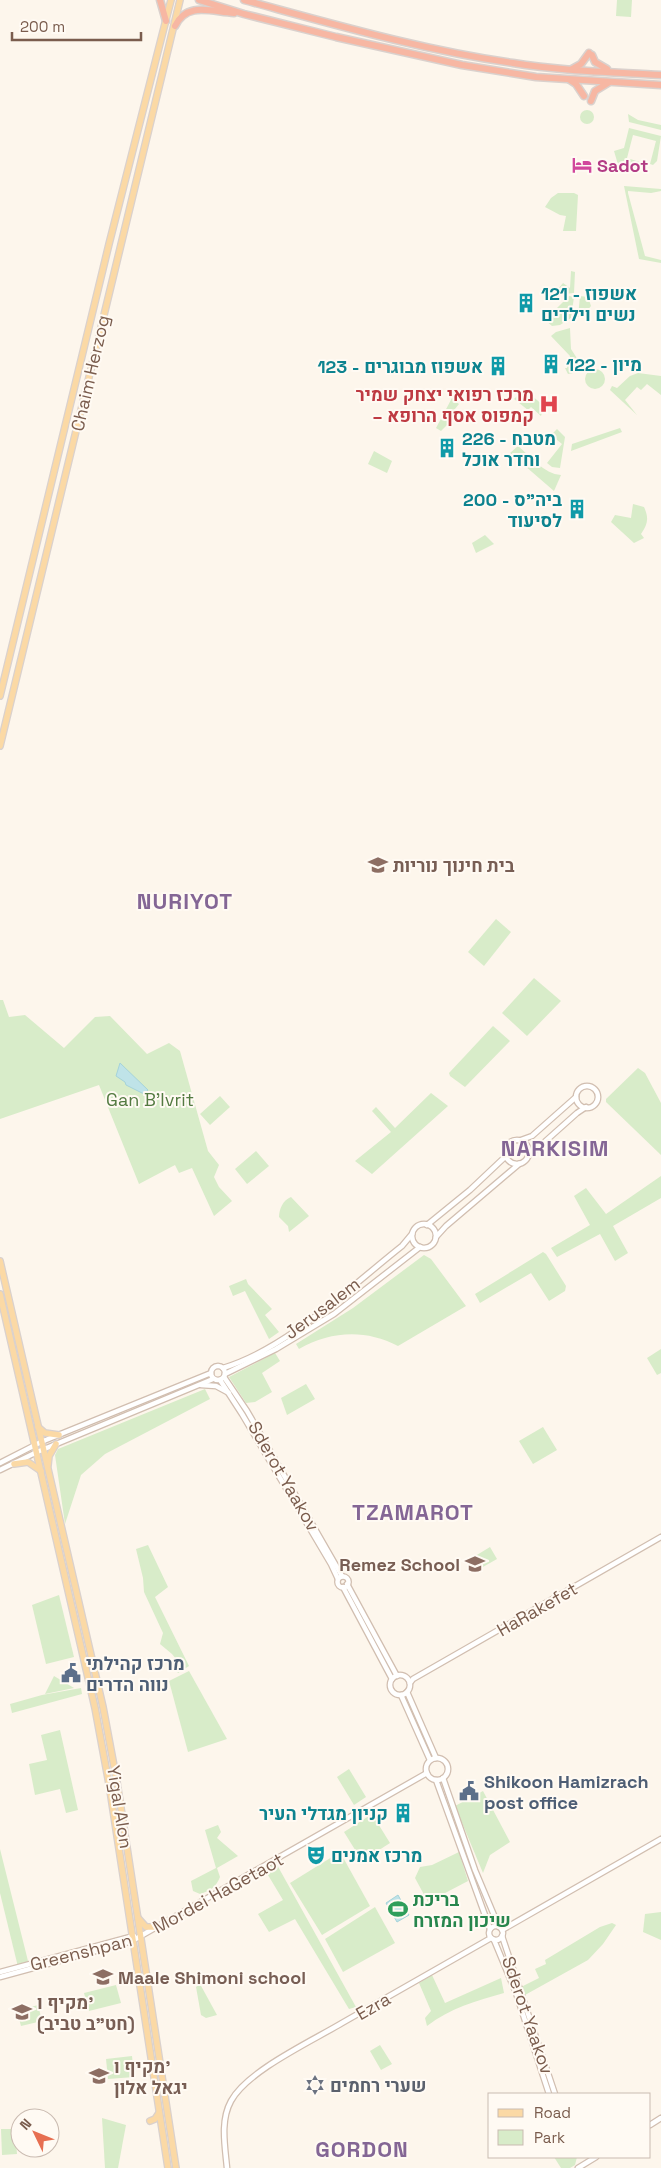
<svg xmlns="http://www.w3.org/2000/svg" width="661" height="2168" viewBox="0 0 661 2168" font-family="'Space Grotesk',Heebo,sans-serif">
	<rect width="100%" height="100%" fill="#fdf6ec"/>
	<g fill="#d8ecc9">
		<path d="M617,0H632L631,17L616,16Z"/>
		<circle cx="587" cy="117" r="7"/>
		<path d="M628,114L638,120L661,125V130L629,122Z"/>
		<path d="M629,128L661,136L657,161L653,165L650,164L656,141L633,135L627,158L646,164L645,168L625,166L619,168L614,151L624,148Z"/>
		<path d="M624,186L661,189V191L651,193L628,191V193L645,256L661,260V263L639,259Z"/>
		<path d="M558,193H574L578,195L576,231H563L566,216L560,215L545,207L551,198Z"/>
		<path d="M571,271L575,272L574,293L564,294L558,289L563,283L570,288Z"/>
		<path d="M569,296L574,297L571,318L560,325L552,326L545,320Z"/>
		<path d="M580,296L588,297L591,306L582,317H578Z"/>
		<path d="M570,328L571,349L580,363L573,373L568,374L565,368H567L570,356L551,336L556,332Z"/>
		<circle cx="595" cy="379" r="10"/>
		<path d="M638,373L661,376V395L647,384L641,390L637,387L625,400L637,415L610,390L612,386L617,388L630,376Z"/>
		<path d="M524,389L544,406L541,416L531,407L528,410L514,399Z"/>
		<path d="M452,398L459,404L446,420L449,423L441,431L436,428Z"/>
		<path d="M620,428L622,432L571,451L572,444Z"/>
		<path d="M557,429L565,437L560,468L552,467L547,463L562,444L551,435Z"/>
		<path d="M518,446C530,456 544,474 561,475L554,491L510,453Z"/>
		<path d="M374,451L392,461L387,473L368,464Z"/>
		<path d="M633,504L644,507C649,518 648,524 641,534L644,538L634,543L611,522L615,515L631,518Z"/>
		<path d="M485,535L494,544L476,553L472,543Z"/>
		<path d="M496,919L511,932L484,966L468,952Z"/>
		<path d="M534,978L561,1001L527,1036L502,1013Z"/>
		<path d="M0,1000H3L9,1017L25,1015L64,1048L95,1017L110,1016L147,1054L169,1043L180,1051L208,1151L219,1165L214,1177L219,1187L232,1201L214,1216L192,1168L179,1173L175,1165L139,1184L99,1085L0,1119Z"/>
		<path d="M493,1026L510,1041L465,1087L450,1076L449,1073Z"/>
		<path d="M638,1068L645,1073L661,1103V1155L606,1102V1099Z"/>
		<path d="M431,1093L448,1106L372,1174L355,1161L391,1132L372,1111L376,1107L395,1128Z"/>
		<path d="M220,1096L230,1107L210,1125L200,1114Z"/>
		<path d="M256,1151L269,1166L247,1184L235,1169Z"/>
		<path d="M661,1176V1198L613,1226L628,1253L615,1261L600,1234L557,1257L551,1248L590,1225L574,1196L586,1188L606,1214Z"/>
		<path d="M291,1197L309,1216L289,1232L288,1226L279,1217C279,1209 283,1200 291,1197Z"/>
		<path d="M543,1252L546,1254L566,1286L565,1291L549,1301L531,1273L480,1303L475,1294Z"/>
		<path d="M424,1255L431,1259L466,1306L398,1346C365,1329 331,1331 299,1349L296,1344L353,1308Z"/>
		<path d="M246,1279L248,1284L272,1309L265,1315L279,1332L269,1339L245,1291L233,1296L229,1286Z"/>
		<path d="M661,1349V1373L657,1375L647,1358Z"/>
		<path d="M275,1353L280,1361L262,1373L272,1392L255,1402L246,1403L229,1377Z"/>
		<path d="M306,1384L315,1399L287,1415L281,1398Z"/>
		<path d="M205,1389L210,1399L105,1454L81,1475L65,1524L55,1455L58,1449Z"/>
		<path d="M543,1427L557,1450L533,1464L519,1441Z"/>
		<path d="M148,1545L168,1587L155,1597L189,1666L178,1673L176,1670L180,1664L172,1654L160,1644L163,1633L144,1592L143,1578L136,1549Z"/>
		<path d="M490,1547L497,1559L474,1572L467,1561Z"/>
		<path d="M59,1595L74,1657L46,1664L32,1605Z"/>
		<path d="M189,1671L227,1739L188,1752L169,1681Z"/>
		<path d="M54,1676L74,1688L45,1694Z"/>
		<path d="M81,1688L82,1694L12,1713L10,1704L42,1695Z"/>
		<path d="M60,1730L78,1810L66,1813L60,1789L35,1795L29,1764L47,1760L41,1735Z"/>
		<path d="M349,1769L366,1797L354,1805L337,1777Z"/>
		<path d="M483,1791L510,1842L490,1855L483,1873L455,1806Z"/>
		<path d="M372,1814L390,1843L362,1861L344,1832Z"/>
		<path d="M218,1825L221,1832L217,1838L238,1856L217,1868L220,1877C216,1887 210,1891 200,1894L193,1891L191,1881L216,1868L205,1830Z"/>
		<path d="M0,1849L29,1965L18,1967L0,1893Z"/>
		<path d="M340,1852L370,1906L322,1935L290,1883Z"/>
		<path d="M459,1852L468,1881L428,1902L415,1878L420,1867L432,1865Z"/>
		<path d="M276,1863L356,2007L349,2009L295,1919L269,1932L258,1914L283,1900L265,1870Z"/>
		<path d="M375,1907L395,1943L343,1972L325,1939Z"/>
		<path d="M661,1912V1940L643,1932L645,1914Z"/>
		<path d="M612,1923L616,1925L603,1944L588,1960L525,1995L521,1987L539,1978L535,1969L546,1964L545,1960L600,1927Z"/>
		<path d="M432,1975L445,2003L501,1978L504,1993C476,2001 450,2008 427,2026L425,2018L431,2011L419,1983Z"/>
		<path d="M200,1984L217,2015L206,2018L201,2015L196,1987Z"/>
		<path d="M116,1985L121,2003L89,2011L84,1993Z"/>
		<path d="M38,2005L42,2021L21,2026L17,2011Z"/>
		<path d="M380,2045L392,2064L381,2070L370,2051Z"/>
		<path d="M132,2056L134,2077L108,2079L106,2059Z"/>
		<path d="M102,2118L126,2125L118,2168H105Z"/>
		<path d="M1,2129H15L17,2154L2,2155Z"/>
		<path d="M554,2157H577L575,2165L570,2168H561Z"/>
	</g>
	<g fill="#bfe3e8" stroke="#a5d3da">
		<path d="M120,1063L148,1090L144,1094L126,1085L125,1082L116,1076Z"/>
		<path d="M398,1895L409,1915L397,1922L386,1903Z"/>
	</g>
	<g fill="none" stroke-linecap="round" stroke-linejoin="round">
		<defs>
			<g id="minor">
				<circle cx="587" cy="1097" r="11"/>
				<circle cx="517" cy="1152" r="12"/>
				<path d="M521,1140L532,1136L576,1097"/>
				<path d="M530,1155L577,1113L586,1107"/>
				<circle cx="424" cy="1236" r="12"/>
				<path d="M427,1225L470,1190L506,1156"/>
				<path d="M436,1237L446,1226L519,1164"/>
				<circle cx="218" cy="1373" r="7"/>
				<path d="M223,1368C287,1349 350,1287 402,1246L412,1234"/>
				<path d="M225,1374L276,1349L334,1314L420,1247"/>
				<path d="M224,1377L247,1411L342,1576"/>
				<path d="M220,1380L242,1414L331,1564L338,1579"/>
				<path d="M201,1385L216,1386L229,1393"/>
				<path d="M0,1463L41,1442L211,1373"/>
				<path d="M0,1470L37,1452L213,1379"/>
				<circle cx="343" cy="1582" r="5.5"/>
				<path d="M347,1584L397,1676"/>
				<path d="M343,1587L392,1679"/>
				<circle cx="400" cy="1685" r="10"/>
				<path d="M410,1683L413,1679L661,1537"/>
				<path d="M407,1692L436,1758"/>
				<path d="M401,1695L430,1760"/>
				<circle cx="437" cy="1769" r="11"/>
				<path d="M443,1778L475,1870L499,1927"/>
				<path d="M436,1780L490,1929"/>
				<circle cx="496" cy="1933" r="7"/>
				<path d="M502,1930L661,1839"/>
				<path d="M502,1936L555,2094"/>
				<path d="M494,1940L516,1993L549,2094"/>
				<path d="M0,1972L134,1936"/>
				<path d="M0,1977L132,1941L427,1773"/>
				<path d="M650,2125L661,2118"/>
				<path d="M227,2168C225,2146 220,2121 231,2101C247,2071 312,2041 342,2023C392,1995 441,1966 491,1938"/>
				<path d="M578,2168L596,2157"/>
			</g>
			<g id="major">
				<path d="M0,696L109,244L171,0"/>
				<path d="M0,746L180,0"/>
				<path d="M0,1261L103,1707L117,1782L176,2168"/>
				<path d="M0,1294L95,1708L109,1784L168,2168"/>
				<path d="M38,1427L45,1433L59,1435"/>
				<path d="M14,1464L28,1462L41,1471"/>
				<path d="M48,1465L49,1456L56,1444"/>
				<path d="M138,1918L146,1927H157"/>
				<path d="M150,2121L155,2119L159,2113"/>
			</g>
			<g id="highway">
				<path d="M160,0L166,21"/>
				<path d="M199,0L244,14L336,37L462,65L536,77L661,85"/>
				<path d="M244,0C333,24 422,50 513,63C562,71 612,72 661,75"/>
				<path d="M175,26C187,1 212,12 234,13"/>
				<path d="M592,55L595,62L607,69"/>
				<path d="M572,69L581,64L589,53"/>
				<path d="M570,80L576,84L584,96"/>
				<path d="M591,101L595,91L608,83"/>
			</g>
		</defs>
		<use href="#minor" stroke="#d1beb0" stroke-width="7"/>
		<use href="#major" stroke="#dad1cd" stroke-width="8"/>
		<use href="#highway" stroke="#dad1cd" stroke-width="9"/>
		<use href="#minor" stroke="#fff" stroke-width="4.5"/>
		<use href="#major" stroke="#fbd9a5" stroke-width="5.5"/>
		<use href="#highway" stroke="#f7b7a3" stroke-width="6"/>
	</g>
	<defs>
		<symbol id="hotel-bare" viewBox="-9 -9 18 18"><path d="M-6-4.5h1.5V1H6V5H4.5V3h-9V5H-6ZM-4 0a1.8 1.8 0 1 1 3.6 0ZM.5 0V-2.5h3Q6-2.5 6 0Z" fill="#d1479c" stroke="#fffaf3" stroke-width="2.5" paint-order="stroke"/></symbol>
		<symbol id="building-bare" viewBox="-9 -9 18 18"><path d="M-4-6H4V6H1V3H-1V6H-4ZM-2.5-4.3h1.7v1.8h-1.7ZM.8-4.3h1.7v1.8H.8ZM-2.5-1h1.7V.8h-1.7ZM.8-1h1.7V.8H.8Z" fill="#0f9aa8" stroke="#fffaf3" stroke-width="2.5" paint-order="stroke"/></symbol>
		<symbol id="hospital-bare" viewBox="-9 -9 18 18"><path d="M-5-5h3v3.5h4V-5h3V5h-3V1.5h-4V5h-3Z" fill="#e0444e" stroke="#fffaf3" stroke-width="2.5" paint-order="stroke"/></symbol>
		<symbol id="school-bare" viewBox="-9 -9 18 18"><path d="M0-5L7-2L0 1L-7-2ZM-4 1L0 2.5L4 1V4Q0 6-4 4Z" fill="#8d6e63" stroke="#fffaf3" stroke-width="2.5" paint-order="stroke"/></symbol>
		<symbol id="civic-bare" viewBox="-9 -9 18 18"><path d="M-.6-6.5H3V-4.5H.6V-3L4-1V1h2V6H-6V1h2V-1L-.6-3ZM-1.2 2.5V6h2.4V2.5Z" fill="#5c6f8a" stroke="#fffaf3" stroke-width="2.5" paint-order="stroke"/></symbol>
		<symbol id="theatre-bare" viewBox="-9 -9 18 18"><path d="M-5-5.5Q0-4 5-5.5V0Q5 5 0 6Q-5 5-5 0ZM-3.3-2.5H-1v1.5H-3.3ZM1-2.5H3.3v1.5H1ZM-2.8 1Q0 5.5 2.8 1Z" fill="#0f9aa8" stroke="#fffaf3" stroke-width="2.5" paint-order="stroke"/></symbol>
		<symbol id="stadium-bare" viewBox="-9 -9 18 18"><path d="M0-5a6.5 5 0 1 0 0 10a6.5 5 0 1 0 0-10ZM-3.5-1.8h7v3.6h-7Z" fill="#2e9e5b" stroke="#fffaf3" stroke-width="2.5" paint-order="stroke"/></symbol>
		<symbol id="synagogue-bare" viewBox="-9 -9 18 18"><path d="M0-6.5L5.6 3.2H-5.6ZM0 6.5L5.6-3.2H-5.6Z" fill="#6b7280" stroke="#fffaf3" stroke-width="2.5" paint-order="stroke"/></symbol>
	</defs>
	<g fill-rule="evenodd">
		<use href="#hotel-bare" x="568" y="151" width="28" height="28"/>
		<use href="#building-bare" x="512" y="289" width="28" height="28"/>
		<use href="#building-bare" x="537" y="350" width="28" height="28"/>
		<use href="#building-bare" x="484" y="352" width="28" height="28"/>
		<use href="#hospital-bare" x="535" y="390" width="28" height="28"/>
		<use href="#building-bare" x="433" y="434" width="28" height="28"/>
		<use href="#building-bare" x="563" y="495" width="28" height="28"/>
		<use href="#school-bare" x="364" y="851" width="28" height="28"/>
		<use href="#school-bare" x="461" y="1550" width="28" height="28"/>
		<use href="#civic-bare" x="57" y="1659" width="28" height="28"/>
		<use href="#civic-bare" x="455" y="1777" width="28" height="28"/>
		<use href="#building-bare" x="389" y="1799" width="28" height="28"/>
		<use href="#theatre-bare" x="302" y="1841" width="28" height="28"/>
		<use href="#stadium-bare" x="384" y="1895" width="28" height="28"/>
		<use href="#school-bare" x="89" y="1963" width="28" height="28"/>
		<use href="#school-bare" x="8" y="1998" width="28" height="28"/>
		<use href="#school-bare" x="85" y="2062" width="28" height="28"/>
		<use href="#synagogue-bare" x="301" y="2071" width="28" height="28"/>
	</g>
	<g text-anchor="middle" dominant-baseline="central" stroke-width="4" stroke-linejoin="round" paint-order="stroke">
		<g font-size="18" font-weight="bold" fill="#b23c85" stroke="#fffaf3" text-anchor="start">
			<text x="597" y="165">Sadot</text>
		</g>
		<g font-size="18" font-weight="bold" fill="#0d838f" stroke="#fffaf3" text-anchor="start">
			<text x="541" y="293">121 - אשפוז<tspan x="541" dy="21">נשים וילדים</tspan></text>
			<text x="566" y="364">122 - מיון</text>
			<text x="483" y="366" text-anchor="end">123 - אשפוז מבוגרים</text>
			<text x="462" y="438">226 - מטבח<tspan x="462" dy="21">וחדר אוכל</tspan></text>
			<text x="562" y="499" text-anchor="end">200 - ביה"ס<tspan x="562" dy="21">לסיעוד</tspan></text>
			<text x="388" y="1813" text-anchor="end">קניון מגדלי העיר</text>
			<text x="331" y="1855">מרכז אמנים</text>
		</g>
		<g font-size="18" fill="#7a5c4d" stroke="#fffaf3">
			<text transform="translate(90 373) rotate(-77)">Chaim Herzog</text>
			<text transform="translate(322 1308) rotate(-37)">Jerusalem</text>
			<text transform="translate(284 1476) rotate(60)">Sderot Yaakov</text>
			<text transform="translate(537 1609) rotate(-30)">HaRakefet</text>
			<text transform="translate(120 1807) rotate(81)">Yigal Alon</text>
			<text transform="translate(218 1893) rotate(-29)">Mordei HaGetaot</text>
			<text transform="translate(81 1952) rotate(-14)">Greenshpan</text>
			<text transform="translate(373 2006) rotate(-30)">Ezra</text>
			<text transform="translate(528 2015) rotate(71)">Sderot Yaakov</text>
		</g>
		<g font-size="18" font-weight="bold" fill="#be3a42" stroke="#fffaf3" text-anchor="end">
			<text x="534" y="394">מרכז רפואי יצחק שמיר<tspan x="534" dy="21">– קמפוס אסף הרופא</tspan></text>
		</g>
		<g font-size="18" font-weight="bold" fill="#785e54" stroke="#fffaf3" text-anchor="start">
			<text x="393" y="865">בית חינוך נוריות</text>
			<text x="460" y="1564" text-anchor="end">Remez School</text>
			<text x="118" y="1977">Maale Shimoni school</text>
			<text x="37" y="2002">מקיף ו'<tspan x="37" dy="21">(חט"ב טביב)</tspan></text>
			<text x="114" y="2066">מקיף ו'<tspan x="114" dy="21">יגאל אלון</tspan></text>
		</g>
		<g font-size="18" fill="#537a41" stroke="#fffaf3">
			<text x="150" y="1099">Gan B’Ivrit</text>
		</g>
		<g font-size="18" font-weight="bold" fill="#4e5e75" stroke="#fffaf3" text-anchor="start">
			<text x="86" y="1663">מרכז קהילתי<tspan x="86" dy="21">נווה הדרים</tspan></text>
			<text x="484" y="1781">Shikoon Hamizrach<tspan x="484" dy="21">post office</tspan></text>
		</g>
		<g font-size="18" font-weight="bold" fill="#27864d" stroke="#fffaf3" text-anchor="start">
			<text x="413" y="1899">בריכת<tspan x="413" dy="21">שיכון המזרח</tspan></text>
		</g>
		<g font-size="18" font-weight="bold" fill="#5b616d" stroke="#fffaf3" text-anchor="start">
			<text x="330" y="2085">שערי רחמים</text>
		</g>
		<g font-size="22" font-weight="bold" letter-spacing="1" fill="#846695" stroke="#fffaf3">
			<text x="185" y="901">NURIYOT</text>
			<text x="555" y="1148">NARKISIM</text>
			<text x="413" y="1512">TZAMAROT</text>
			<text x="362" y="2149">GORDON</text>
		</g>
	</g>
	<rect x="488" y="2093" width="162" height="65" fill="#fffaf3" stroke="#cabbb1"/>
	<rect x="498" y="2109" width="25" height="8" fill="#fbd9a5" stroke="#cabbb1"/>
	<text x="534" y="2118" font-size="15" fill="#7a5c4d">Road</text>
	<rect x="498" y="2130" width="25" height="15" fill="#d8ecc9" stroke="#cabbb1"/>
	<text x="534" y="2143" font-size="15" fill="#7a5c4d">Park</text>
	<g transform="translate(35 2133) rotate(313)"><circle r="24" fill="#fffaf3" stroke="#cabbb1"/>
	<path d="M0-4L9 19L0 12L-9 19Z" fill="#e76f51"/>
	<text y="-8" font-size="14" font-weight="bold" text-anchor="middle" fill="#7a5c4d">N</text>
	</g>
	<path d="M12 32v8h129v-8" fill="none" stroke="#7a5c4d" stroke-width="2.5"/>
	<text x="20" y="32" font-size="15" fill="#7a5c4d" stroke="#fffaf3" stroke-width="4" paint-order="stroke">200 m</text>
</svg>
